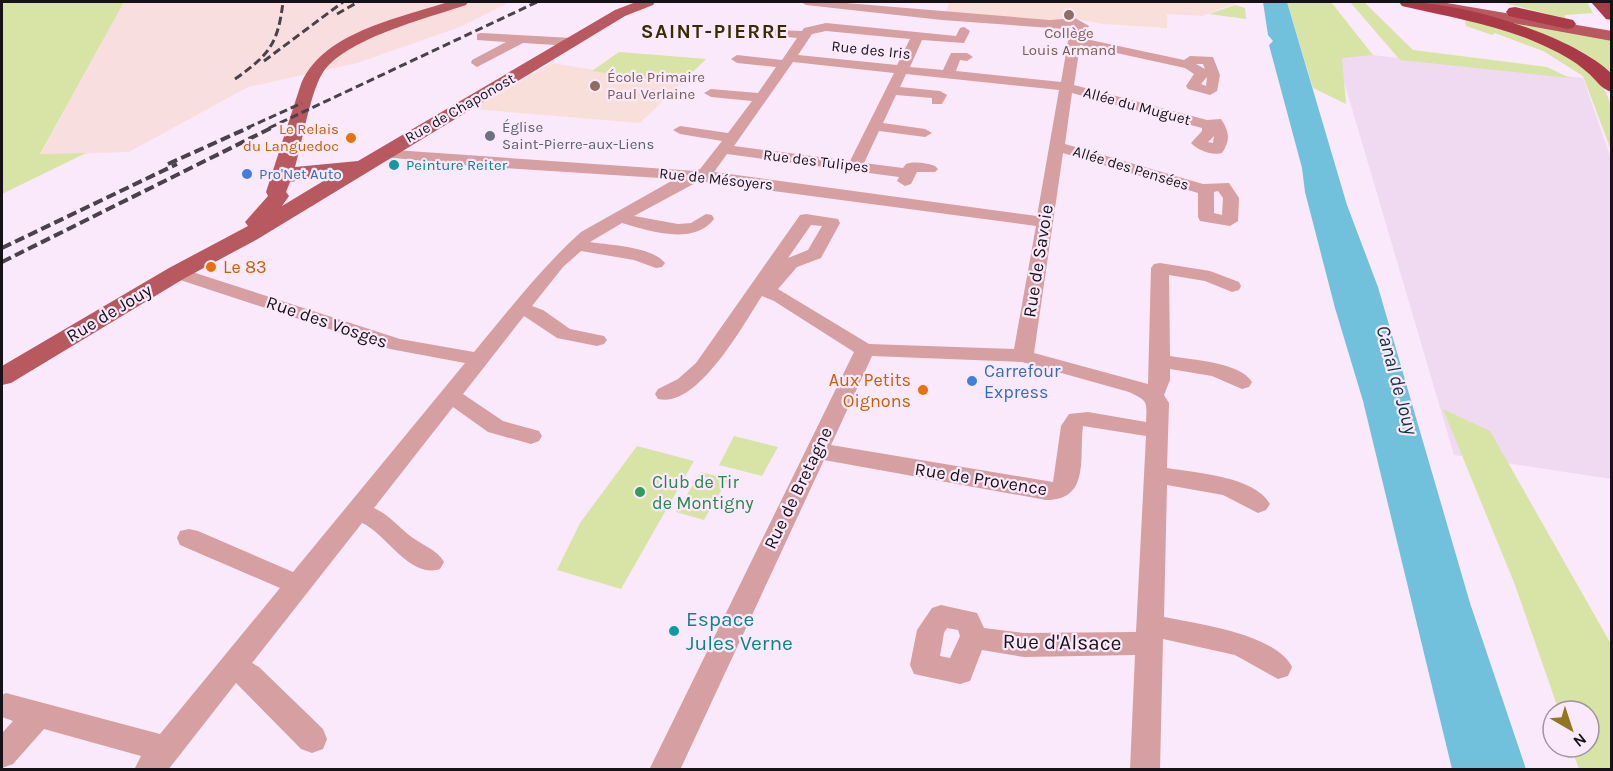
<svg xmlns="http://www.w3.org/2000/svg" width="1613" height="771" viewBox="0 0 1613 771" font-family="Karla,sans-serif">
	<rect width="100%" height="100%" fill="#fae9fb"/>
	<path fill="#f9dedf" d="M124,2H510L460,27L357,63L248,87L129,152L40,155Z"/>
	<path fill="#f0daf2" d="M1335,51L1583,78L1611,159V479L1454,455Z"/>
	<g fill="#f9dfd9">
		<path d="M949,2H1239L1202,16L1167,14V28L1104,24L1071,18L1054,20L946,13Z"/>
		<path d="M619,52L706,59L640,123L473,109L552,63L594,70Z"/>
	</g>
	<g fill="#d7e4a6">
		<path d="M2,2H124L40,154L86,153L2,194Z"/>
		<path d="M1287,2H1331L1373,55L1342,58L1346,104L1313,88Z"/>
		<path d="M1350,2H1364L1413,50L1547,67L1570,78L1400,60Z"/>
		<path d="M1500,2H1587L1593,13L1565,15V18Z"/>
		<path d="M1235,5L1245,8L1246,19L1209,14Z"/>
		<path d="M1468,18C1513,32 1596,52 1610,103C1613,117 1611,135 1611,150L1583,76L1543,51L1495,33L1492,35L1466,26L1465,20Z"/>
		<path d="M1492,18L1611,38V74C1581,43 1532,31 1492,18Z"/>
		<path d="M619,52L706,59L681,83L592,71Z"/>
		<path d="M1443,409L1490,431L1611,644V769H1579L1571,747H1589V711H1559L1515,585Z"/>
		<path d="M734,436L778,447L762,476L719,465Z"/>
		<path d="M637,446L694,461L621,589L557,570L580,523Z"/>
		<path d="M701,472L728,479L704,520L676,512Z"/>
	</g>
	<path fill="#72c1dc" d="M1263,2H1287L1347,205L1378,287L1470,603L1526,769H1452L1363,401L1335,308L1305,192L1302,168L1269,45L1273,41L1268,35Z"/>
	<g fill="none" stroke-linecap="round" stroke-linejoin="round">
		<g fill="#d69fa1" fill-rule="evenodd">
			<path d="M801,2H834L1050,20L1075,18L1089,26L1081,38L1184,60L1190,56L1213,57L1220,75L1217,91L1210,95L1188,89L1186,86L1194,74L1185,68L1080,45L1074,85L1207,120L1221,119C1229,131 1231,140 1222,153C1213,156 1197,150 1191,143L1202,131V128L1072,93L1065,144L1203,184L1229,183L1239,198L1238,221L1230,226L1200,221L1198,217V193L1063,153L1034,353L1148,384L1151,268L1154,264L1160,263L1210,271L1239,282L1241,286L1239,290L1232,292L1205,281L1169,275L1170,356C1192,360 1240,362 1252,382L1249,387L1242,389L1212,376L1170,369V380L1164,395L1169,403L1167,468C1196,473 1254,476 1270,504L1266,510L1258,513L1223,495L1167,485L1164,617C1198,624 1276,634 1292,667L1288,676L1278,679L1235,655L1163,639L1160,770H1130L1135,655L1024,657L982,650L970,681L960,684L914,674L910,665L917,630L932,608L941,605L977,613L984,628L1024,633L1136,632L1146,436L1083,426C1079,459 1090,500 1046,500L824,460L680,770H649L854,352L774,301L762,296C744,323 698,409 658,399L655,394L658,389L678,379L696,363L800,215L806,214L838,219L840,223L821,258L797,267L778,289L869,344L1014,349L1036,226L699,181L634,216L678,224L691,223L706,214L712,215L714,219C694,246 649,231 622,223L590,242C610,245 653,247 665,263L662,267L656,268L634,260L581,251L563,267L532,306L543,310L570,329L604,336L607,340L604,344L597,346L557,338L524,316L463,394L503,421L539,431L542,436L539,441L531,444L488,432L453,407L374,508C390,515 399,528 413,538C424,546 437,550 444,562L440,569C409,579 386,533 362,523L252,663L259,667L323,729L327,739L323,749L312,753L301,749L236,683L168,770H134L141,756L44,729L13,764L2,768V733L13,721L2,717V695L6,693L160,734L280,588L180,545L177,538L180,531L189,529L198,531L293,572L465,363L390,349L171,277L168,273L171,269H183L400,339L474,352C509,310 541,268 581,232L675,179L473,166L385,157L380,155L377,152L380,149L695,171L700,169L722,141L680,134L673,130L680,126L728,133L752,101L711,97L704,93L711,89L758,93L776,67L737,63L731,59L737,55L782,60L797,38L775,36V30L802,31L804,28L826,23L956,36L960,28L964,27L970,31L964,43L922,40L910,67L943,70L951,53H967L973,57L967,61L960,60L956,71L1061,82L1069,35L1076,27L1070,26L1065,29L942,20L806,5ZM826,31L910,39L897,65L798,55L812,34ZM793,62L894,73L850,161L734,146ZM1196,64H1203L1205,69ZM906,74L1059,90L1037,216L714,172L727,154L899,177L897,181L905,186L911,184L917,172H935L938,169L935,166C926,163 915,161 906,164L903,168L864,163L879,131L925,137L932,133L925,129L883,123L896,95L932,98V104H942L947,95L940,91L900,87ZM1207,77L1206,86L1201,84ZM1214,136L1213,143L1208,142ZM1218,191L1223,198L1222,215L1214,213V192ZM811,225L822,226L808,250L788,258ZM872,356L1022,362L1129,392C1148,401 1147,401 1146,422L1088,412L1069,414L1061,426L1053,482L831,445ZM947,628L958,630L960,636L950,658L940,656L944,633Z"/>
			<path d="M481,33L572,38L578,42L572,46L523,43L477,67L471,63L472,60L506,42L477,40V34Z"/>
		</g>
		<g fill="#b8585f" fill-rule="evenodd">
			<path d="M448,2H468L466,5C428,18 343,39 322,74C310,94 302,143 295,167L358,161L615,10L636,2H655L653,5L625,16L256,240L185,278L11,383L2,385V366L169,268L248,226L245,222L268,196L266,192L300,87C319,33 399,18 448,2ZM335,174L282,206L289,196L286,192L290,182Z"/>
			<path d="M1412,2H1441L1612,31V41L1419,6Z"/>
		</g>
		<g fill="#aa3a48" fill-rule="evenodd">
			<path d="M1399,2C1455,0 1572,34 1612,74V92C1600,89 1596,79 1587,72C1574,60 1556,51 1540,44C1496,24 1448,17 1402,6Z"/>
			<path d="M1591,2H1609L1612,4V20L1606,19Z"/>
			<path d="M1515,7L1573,20L1576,24L1573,28L1567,29L1509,16L1506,12L1509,8Z"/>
		</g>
		<g stroke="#4a424b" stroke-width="3" stroke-dasharray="8 4" stroke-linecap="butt">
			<path d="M337,14L358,2"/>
			<path d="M264,61L343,2"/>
			<path d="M235,79C269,55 278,44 283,2"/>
			<path d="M247,128L302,103"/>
			<path d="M269,128L537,2"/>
		</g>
		<g stroke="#4a424b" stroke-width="4" stroke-dasharray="10 4.5" stroke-linecap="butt">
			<path d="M168,164L250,127"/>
			<path d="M2,248L177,164"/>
			<path d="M2,262L273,127"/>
		</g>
	</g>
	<g fill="#8d6e63" stroke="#fae9fb" stroke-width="2">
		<circle cx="1069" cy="15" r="6"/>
		<circle cx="595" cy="86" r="6"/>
	</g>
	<circle fill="#6b7280" stroke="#fae9fb" stroke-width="2" cx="490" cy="136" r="6"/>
	<g fill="#e8710a" stroke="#fae9fb" stroke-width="2">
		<circle cx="351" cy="138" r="6"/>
		<circle cx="211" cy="267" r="6"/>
		<circle cx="923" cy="390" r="6"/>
	</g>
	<g fill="#0f9aa8" stroke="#fae9fb" stroke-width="2">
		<circle cx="394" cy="165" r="6"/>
		<circle cx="674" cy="631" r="6"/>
	</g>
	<g fill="#3f7fe0" stroke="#fae9fb" stroke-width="2">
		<circle cx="247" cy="174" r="6"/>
		<circle cx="972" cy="381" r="6"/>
	</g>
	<circle fill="#2e9e5b" stroke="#fae9fb" stroke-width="2" cx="640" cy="492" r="6"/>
	<g text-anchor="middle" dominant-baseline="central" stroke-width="4.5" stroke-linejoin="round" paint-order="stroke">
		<g font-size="15" fill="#785e54" stroke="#fae9fb">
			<text x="1069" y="33">Collège<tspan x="1069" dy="17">Louis Armand</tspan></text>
			<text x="607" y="77" text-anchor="start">École Primaire<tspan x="607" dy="17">Paul Verlaine</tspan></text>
		</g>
		<g font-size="15" fill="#171218" stroke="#fae9fb">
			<text transform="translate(871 50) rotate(6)">Rue des Iris</text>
			<text transform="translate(1137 106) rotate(15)">Allée du Muguet</text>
			<text transform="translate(460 108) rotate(-30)">Rue de Chaponost</text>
			<text transform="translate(816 161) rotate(7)">Rue des Tulipes</text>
			<text transform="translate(1131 168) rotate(17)">Allée des Pensées</text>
			<text transform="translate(716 179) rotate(6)">Rue de Mésoyers</text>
		</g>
		<g font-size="15" fill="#5b616d" stroke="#fae9fb" text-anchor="start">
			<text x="502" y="127">Église<tspan x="502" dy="17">Saint-Pierre-aux-Liens</tspan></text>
		</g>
		<g font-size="15" fill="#c56008" stroke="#fae9fb" text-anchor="end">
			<text x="339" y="129">Le Relais<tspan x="339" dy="17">du Languedoc</tspan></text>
		</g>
		<g font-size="15" fill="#0d838f" stroke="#fae9fb" text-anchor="start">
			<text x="406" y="165">Peinture Reiter</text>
		</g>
		<g font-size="15" fill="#366cbe" stroke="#fae9fb" text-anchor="start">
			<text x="259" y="174">Pro'Net Auto</text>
		</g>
		<g font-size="18" fill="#171218" stroke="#fae9fb">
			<text transform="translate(1038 261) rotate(-81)">Rue de Savoie</text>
			<text transform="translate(109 313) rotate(-31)">Rue de Jouy</text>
			<text transform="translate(327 322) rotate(19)">Rue des Vosges</text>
			<text transform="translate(981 479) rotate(9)">Rue de Provence</text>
			<text transform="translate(798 488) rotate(-64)">Rue de Bretagne</text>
		</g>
		<g font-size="18" fill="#c56008" stroke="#fae9fb" text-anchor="start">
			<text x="223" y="267">Le 83</text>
			<text x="911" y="380" text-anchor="end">Aux Petits<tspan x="911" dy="21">Oignons</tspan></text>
		</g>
		<g font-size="18" fill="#366cbe" stroke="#fae9fb" text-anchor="start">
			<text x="984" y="371">Carrefour<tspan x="984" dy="21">Express</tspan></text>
		</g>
		<g font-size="18" fill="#27864d" stroke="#fae9fb" text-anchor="start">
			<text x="652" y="482">Club de Tir<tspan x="652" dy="21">de Montigny</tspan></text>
		</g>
		<g font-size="20" font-weight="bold" letter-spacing="1.5" fill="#372b00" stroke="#fae9fb">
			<text x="715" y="31">SAINT-PIERRE</text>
		</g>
		<g font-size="20" font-style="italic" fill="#0f3440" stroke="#fae9fb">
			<text transform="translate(1397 380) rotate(75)">Canal de Jouy</text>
		</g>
		<g font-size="21" fill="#0d838f" stroke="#fae9fb" text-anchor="start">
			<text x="686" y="619">Espace<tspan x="686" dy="24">Jules Verne</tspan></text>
		</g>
		<g font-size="21" fill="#171218" stroke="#fae9fb">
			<text transform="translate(1062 642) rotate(1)">Rue d'Alsace</text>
		</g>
	</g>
	<rect width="1613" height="771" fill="none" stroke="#171218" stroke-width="6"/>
	<g transform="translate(1571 729) rotate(141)"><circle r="28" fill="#fae9fb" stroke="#9f93a0" stroke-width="1.5"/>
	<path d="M0-4.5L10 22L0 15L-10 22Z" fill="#91781f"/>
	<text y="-9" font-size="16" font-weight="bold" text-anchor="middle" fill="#171218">N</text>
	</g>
</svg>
